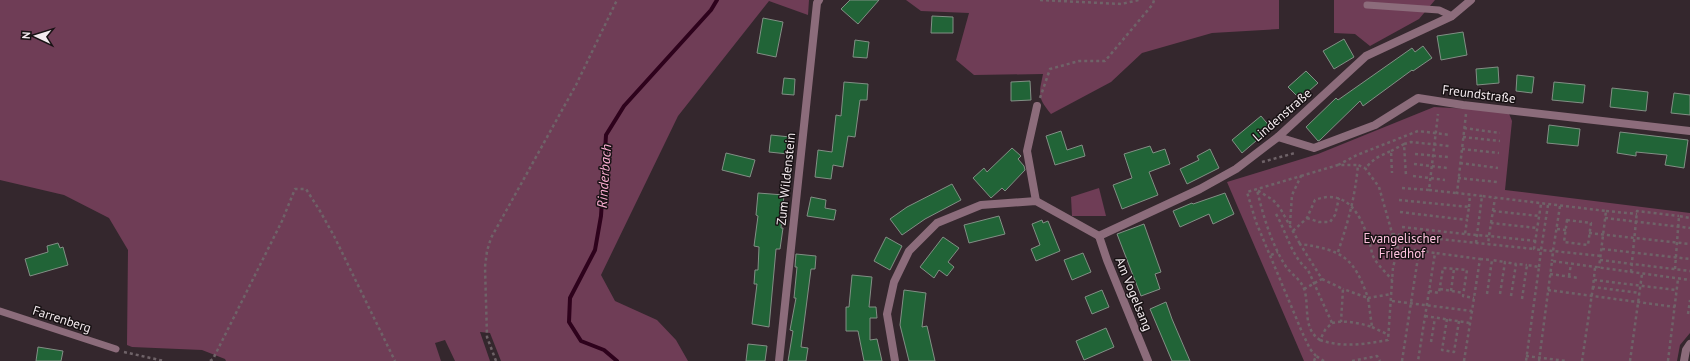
<svg xmlns="http://www.w3.org/2000/svg" width="1690" height="361" viewBox="0 0 1690 361" font-family="'PT Sans',sans-serif">
	<rect width="100%" height="100%" fill="#34272d"/>
	<g fill="#6f3d56">
		<path d="M0,0H809L808,15L769,1L678,116L601,275L615,301L657,320L676,340L688,361H501L490,333L480,332L490,361H455L445,340L435,343L441,361H226L225,359L202,350L132,347L127,345L128,250L109,218L64,195L0,180Z"/>
		<path d="M906,0H1279V29L1212,33L1142,53L1111,82L1051,114C1037,97 1039,94 1043,74L974,75L956,60L969,13L921,11Z"/>
		<path d="M1334,0H1435L1419,19L1370,46L1355,34L1334,33Z"/>
		<path d="M1434,107L1508,111L1512,121L1505,190L1690,213V333L1680,345L1677,361H1304L1227,182L1318,154Z"/>
		<path d="M1099,188L1106,216H1072L1071,197Z"/>
	</g>
	<g fill="none" stroke-linecap="round" stroke-linejoin="round">
		<path stroke="#2e021c" stroke-width="4" d="M617,361L604,350L581,341L569,322L570,298L595,250L601,216L606,135L624,106L711,10L717,0"/>
	</g>
	<g fill="#216437" stroke="#828f85">
		<path d="M850,0H879L858,24L841,9Z"/>
		<path d="M932,16L953,17V33H931Z"/>
		<path d="M763,18L783,22L776,57L757,53Z"/>
		<path d="M1463,32L1467,55L1441,60L1437,36Z"/>
		<path d="M1344,39L1354,57L1334,69L1323,51Z"/>
		<path d="M855,40L869,42L867,58L853,57Z"/>
		<path d="M1423,46L1432,58L1413,71L1412,70L1363,106L1360,101L1320,140L1318,141L1306,127L1336,98L1338,100L1412,48L1415,52Z"/>
		<path d="M1498,67L1499,83L1477,85L1476,69Z"/>
		<path d="M1306,71L1318,83L1300,99L1288,87Z"/>
		<path d="M1517,75L1534,77L1532,93L1516,91Z"/>
		<path d="M784,78L795,79L794,95L782,94Z"/>
		<path d="M1030,81L1031,100L1011,101V82Z"/>
		<path d="M844,82L868,84L867,100H860L855,137L848,136L843,167L833,165L831,179L815,177L818,150L832,152L836,115L841,116Z"/>
		<path d="M1554,82L1585,85L1583,103L1552,100Z"/>
		<path d="M1612,88L1648,92L1646,111L1610,107Z"/>
		<path d="M1674,93L1690,95V115L1671,113Z"/>
		<path d="M1261,116L1271,128L1242,153L1232,140Z"/>
		<path d="M1549,125L1580,129L1578,146L1547,143Z"/>
		<path d="M1061,131L1067,150L1082,145L1085,156L1055,165L1046,136Z"/>
		<path d="M1620,132L1688,140L1684,168L1665,165L1667,155L1636,152V156L1617,153Z"/>
		<path d="M771,135L790,137L788,154L769,152Z"/>
		<path d="M1150,146L1153,153L1165,149L1170,164L1149,172L1158,195L1122,209L1113,185L1132,178L1124,154Z"/>
		<path d="M1012,148L1021,156L1018,159L1024,166L1025,170L1005,191L1002,188L991,198L973,178L984,168L987,172Z"/>
		<path d="M1210,149L1219,168L1187,184L1180,169L1199,160L1197,156Z"/>
		<path d="M726,153L755,160L750,177L722,170Z"/>
		<path d="M952,184L961,200L925,219L902,235L890,219L907,207Z"/>
		<path d="M758,193L784,195L781,228H783L780,249H776L769,327L752,324L757,284H754L755,270H758L759,247L754,246L758,216L756,215Z"/>
		<path d="M1225,193L1234,214L1213,224L1209,214L1180,227L1173,211L1192,203L1193,204Z"/>
		<path d="M811,197L826,200L825,208L836,210L834,220L807,216Z"/>
		<path d="M999,216L1005,234L969,243L964,225Z"/>
		<path d="M1042,220L1043,223L1048,221L1060,251L1036,261L1031,249L1040,245L1032,224Z"/>
		<path d="M1144,224L1161,272L1155,274L1160,289L1141,296L1117,234Z"/>
		<path d="M886,237L902,246L890,270L874,261Z"/>
		<path d="M943,237L959,248L948,262L954,267L947,276L939,270L934,278L920,267Z"/>
		<path d="M58,243L60,248L63,247L68,265L30,276L25,259L48,252L47,246Z"/>
		<path d="M1083,253L1091,272L1072,280L1064,260Z"/>
		<path d="M796,254L816,256L815,269H811L801,347L808,348L806,361H788L793,331L790,330L796,298H794L797,267H795Z"/>
		<path d="M852,275L872,277L869,307H876L877,318H870V340L877,339L882,361H864L858,331H846V307H849Z"/>
		<path d="M904,290L926,293L922,327L927,326L935,361H909L900,325Z"/>
		<path d="M1102,290L1109,307L1092,314L1085,297Z"/>
		<path d="M1166,302L1172,319L1190,361H1172L1150,309Z"/>
		<path d="M1106,328L1114,347L1084,360L1076,341Z"/>
		<path d="M748,344L767,346L765,361H746Z"/>
		<path d="M38,347L63,351L61,361H36Z"/>
	</g>
	<g fill="none" stroke-linecap="round" stroke-linejoin="round">
		<g stroke="#6f6368" stroke-width="2.5" stroke-dasharray="3 3" stroke-linecap="butt">
			<path d="M1040,0L1121,4L1139,0"/>
			<path d="M1040,98L1050,69L1079,61H1105L1153,4L1154,0"/>
			<path d="M1466,114L1457,193L1482,196"/>
			<path d="M1464,128L1500,133"/>
			<path d="M1463,137L1500,141"/>
			<path d="M1404,144L1411,142L1449,146"/>
			<path d="M1462,149L1499,153"/>
			<path d="M1391,151L1404,144L1406,176"/>
			<path d="M1415,154L1448,157"/>
			<path d="M1262,162L1295,153"/>
			<path d="M1460,163L1498,168"/>
			<path d="M1414,164L1447,168"/>
			<path d="M1338,165L1357,155L1418,131L1450,135"/>
			<path d="M1301,176L1338,165H1358"/>
			<path d="M1413,176L1445,180"/>
			<path d="M1458,178L1497,182"/>
			<path d="M1402,188L1429,190L1438,114"/>
			<path d="M1429,190L1456,193"/>
			<path d="M1399,200L1469,207L1467,220"/>
			<path d="M1548,205L1541,250L1553,251L1552,261"/>
			<path d="M1560,206L1553,251L1601,256"/>
			<path d="M1469,207L1470,195"/>
			<path d="M1493,211L1495,198"/>
			<path d="M1606,211L1637,214"/>
			<path d="M1400,212L1467,220L1465,234L1489,236L1488,244"/>
			<path d="M1276,214C1287,233 1291,256 1308,270L1332,323L1325,330L1320,340C1303,329 1309,309 1305,292C1302,279 1291,275 1285,265C1271,243 1263,215 1257,190L1273,200L1280,208L1300,244"/>
			<path d="M1307,218L1319,222H1330L1335,215L1339,198"/>
			<path d="M1605,218L1690,228"/>
			<path d="M1567,220L1591,223L1588,245L1564,242Z"/>
			<path d="M1491,223L1493,211L1539,216"/>
			<path d="M1290,224L1292,195L1301,176L1247,192L1256,222L1302,332L1310,349L1316,356"/>
			<path d="M1402,227L1465,234"/>
			<path d="M1557,229L1566,230"/>
			<path d="M1293,231L1307,218L1315,200C1346,188 1361,214 1369,241C1371,246 1371,251 1373,256C1377,265 1386,272 1392,280"/>
			<path d="M1589,233L1690,244"/>
			<path d="M1392,234L1534,249"/>
			<path d="M1536,241L1489,236L1491,223L1537,228"/>
			<path d="M1476,243L1482,196L1606,211L1599,268"/>
			<path d="M1396,247L1435,253L1418,361"/>
			<path d="M1602,249L1690,259"/>
			<path d="M1338,252C1348,222 1355,198 1358,165L1365,168"/>
			<path d="M1271,255L1278,252"/>
			<path d="M1480,259L1492,260"/>
			<path d="M1600,260L1690,271"/>
			<path d="M1539,267L1541,250L1534,249L1541,204"/>
			<path d="M1595,268L1593,287L1640,293"/>
			<path d="M1675,269L1679,216L1690,218"/>
			<path d="M1631,272L1637,211L1679,216"/>
			<path d="M1550,274L1579,278"/>
			<path d="M1569,276L1571,264"/>
			<path d="M1322,279L1343,289L1341,322"/>
			<path d="M1594,280L1676,290"/>
			<path d="M1304,289L1322,279L1300,244C1342,250 1354,257 1368,298L1392,294"/>
			<path d="M1440,289L1463,293"/>
			<path d="M1548,290L1675,307"/>
			<path d="M1429,291L1439,293L1443,268L1467,270L1463,296L1474,298"/>
			<path d="M1451,291L1454,269"/>
			<path d="M1487,294L1492,260L1505,262"/>
			<path d="M1500,294L1505,262L1516,264"/>
			<path d="M1511,296L1516,264L1527,265"/>
			<path d="M1522,299L1527,265L1539,267L1526,361"/>
			<path d="M1392,301L1472,311L1480,259L1435,253"/>
			<path d="M1688,314L1690,300"/>
			<path d="M1425,316L1470,323"/>
			<path d="M1447,319L1442,350L1454,352L1459,321"/>
			<path d="M1332,323C1346,320 1359,323 1372,327L1368,298L1343,289"/>
			<path d="M1372,327L1389,335"/>
			<path d="M1320,340C1343,348 1365,344 1388,340L1393,267L1397,254L1396,247L1379,187L1365,168L1376,158L1391,151L1392,173"/>
			<path d="M1431,342L1435,318"/>
			<path d="M124,352L164,361"/>
			<path d="M1526,356L1566,361"/>
			<path d="M210,361L213,359L282,221L295,189H306L320,211L334,236L395,361"/>
			<path d="M496,361L487,337L485,267L487,251L491,238L576,85L617,0"/>
			<path d="M1314,361L1316,356L1324,361"/>
			<path d="M1352,361L1377,356L1380,361"/>
			<path d="M1402,361L1419,251"/>
			<path d="M1464,361L1472,311"/>
			<path d="M1539,361L1552,261L1690,280"/>
			<path d="M1582,361L1593,287"/>
			<path d="M1630,361L1642,274"/>
			<path d="M1668,361L1678,279"/>
		</g>
		<g stroke="#8c6c7b" stroke-width="7">
			<path d="M1367,5L1439,10L1452,16"/>
			<path d="M0,311L116,349"/>
		</g>
		<g stroke="#8c6c7b" stroke-width="8">
			<path d="M1278,137L1314,148L1375,125L1418,98L1463,105L1690,131"/>
			<path d="M1036,201L1027,151L1037,106"/>
			<path d="M1099,236L1200,189L1236,169L1278,137L1366,56L1452,16L1471,0"/>
			<path d="M1099,236L1107,260L1148,361"/>
			<path d="M779,361L817,3L819,0"/>
			<path d="M895,361L887,314L894,282L909,251L937,223L981,205L1036,201L1099,236"/>
			<path d="M1684,361L1686,350L1690,344"/>
		</g>
	</g>
	<g text-anchor="middle" dominant-baseline="central" stroke-width="3" stroke-linejoin="round" paint-order="stroke">
		<g font-size="13" fill="#f4ebef" stroke="#181214">
			<text transform="translate(1479 94) rotate(7)">Freundstraße</text>
			<text transform="translate(1282 115) rotate(-41)">Lindenstraße</text>
			<text transform="translate(786 179) rotate(-84)">Zum Wildenstein</text>
			<text transform="translate(1134 294) rotate(68)">Am Vogelsang</text>
			<text transform="translate(62 319) rotate(18)">Farrenberg</text>
		</g>
		<g font-size="13" fill="#fdc1dd" stroke="#181214">
			<text x="1402" y="238">Evangelischer<tspan x="1402" dy="15">Friedhof</tspan></text>
		</g>
		<g font-size="14" font-style="italic" fill="#ffb0d5" stroke="#181214">
			<text transform="translate(604 176) rotate(-86)">Rinderbach</text>
		</g>
	</g>
	<g transform="translate(36 36) rotate(274)" stroke="#181214" stroke-width="3" paint-order="stroke">
	<path d="M0-3L7 15L0 10L-7 15Z" fill="#f4ebef"/>
	<text y="-6" font-size="11" font-weight="bold" text-anchor="middle" fill="#f4ebef">N</text>
	</g>
</svg>
